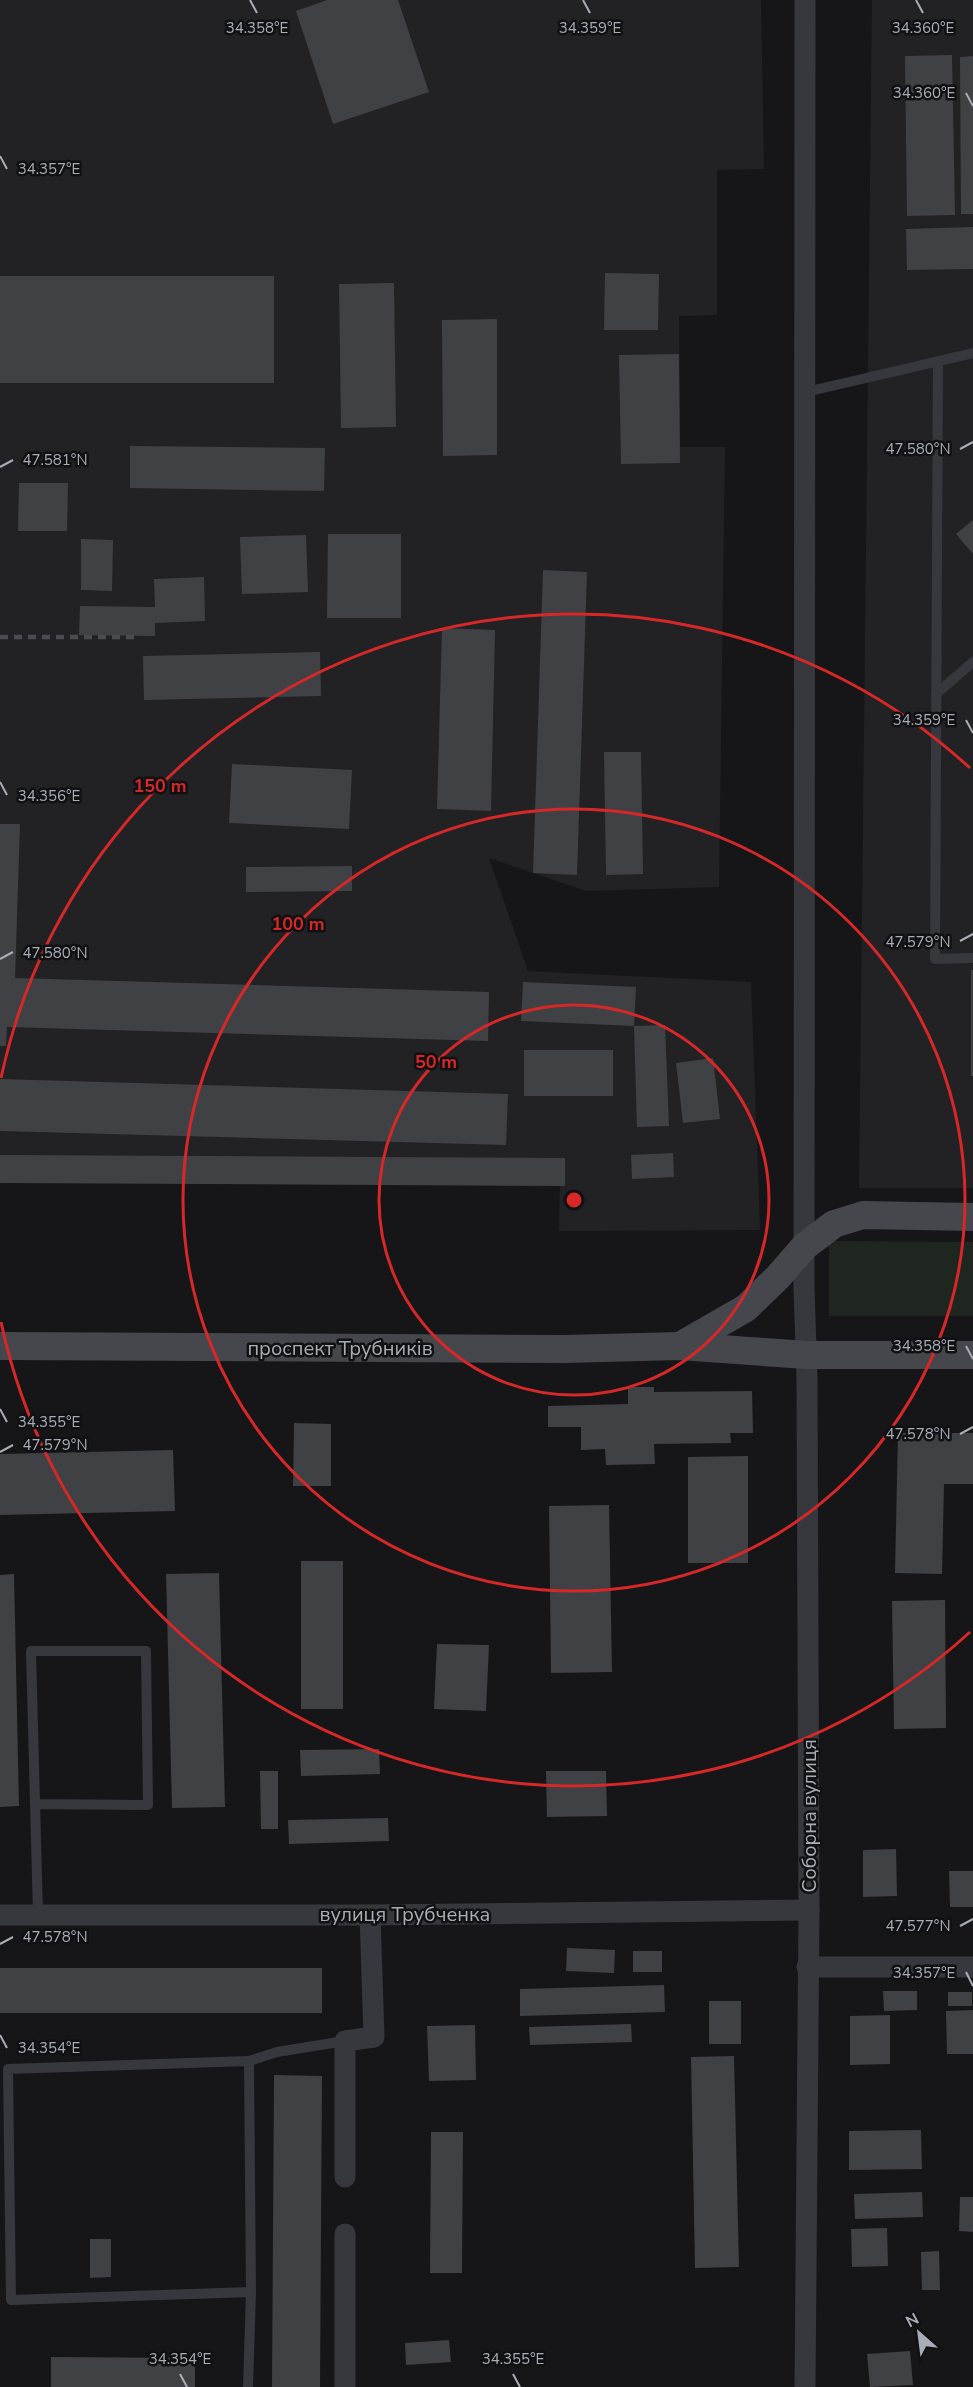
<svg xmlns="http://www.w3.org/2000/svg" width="973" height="2387" viewBox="0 0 973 2387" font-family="'Nunito Sans',sans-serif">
	<rect width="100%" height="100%" fill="#161618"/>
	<g fill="#222225">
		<path d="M0,0H761L764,169L717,170V315L679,316L680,447H725L719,887L586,891L489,858L528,971L751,982L760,1230L559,1231L560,1184L0,1182Z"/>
		<path d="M872,0H973V1188H859Z"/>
	</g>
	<path fill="#1e261f" d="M829,1241L973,1242V1316H829Z"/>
	<g fill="#404145">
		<path d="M327,0H398L429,92L333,124L296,11Z"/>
		<path d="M952,55L955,215L907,216L905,56Z"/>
		<path d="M973,56V214H961L960,57Z"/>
		<path d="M973,227V269L907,270L906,229Z"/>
		<path d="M605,273L659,274L658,330H604Z"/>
		<rect x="0" y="276" width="274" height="107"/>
		<path d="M394,283L396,427L341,428L339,284Z"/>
		<path d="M497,319V455L443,456L442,320Z"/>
		<path d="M679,354L680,463L621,464L619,355Z"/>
		<path d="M130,446L325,448L324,491L130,488Z"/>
		<path d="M19,483H68L67,531H18Z"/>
		<path d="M973,520V554L956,534Z"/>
		<path d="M328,534H401V618H327Z"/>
		<path d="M306,535L308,592L242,594L240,537Z"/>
		<path d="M81,539L113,540L112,591L81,590Z"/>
		<path d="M543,570L587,572L577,875L533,873Z"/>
		<path d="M204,577L205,621L155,623V636L79,635L80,606L155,607L154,579Z"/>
		<path d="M442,628L495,630L491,811L437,809Z"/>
		<path d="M320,652L321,696L144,700L143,656Z"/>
		<path d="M604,752H641L643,874L606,875Z"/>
		<path d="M232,764L352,770L349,829L229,823Z"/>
		<path d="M0,824H20L15,978L489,992L488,1041L7,1027L6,1046H0Z"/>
		<path d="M352,866V891L246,892V867Z"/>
		<rect x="971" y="970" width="2" height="106"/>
		<path d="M523,982L636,987L634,1026L521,1021Z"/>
		<path d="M665,1025L669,1126L637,1127L634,1026Z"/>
		<rect x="524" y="1050" width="89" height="46"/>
		<path d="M713,1058L720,1119L683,1123L676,1063Z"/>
		<path d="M0,1079L508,1094L506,1145L0,1131Z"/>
		<path d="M673,1153L674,1177L632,1179L631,1155Z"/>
		<path d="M0,1155L565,1158V1186L0,1183Z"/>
		<path d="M628,1387H654V1392L752,1391L753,1433H730L731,1443L654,1444L655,1464L606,1465L605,1449L581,1450V1427H548V1406L628,1404Z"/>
		<path d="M294,1423L331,1424V1486H293Z"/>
		<path d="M898,1433H973V1484H944L942,1574L895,1573Z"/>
		<path d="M173,1450L175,1511L0,1515V1454Z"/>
		<path d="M748,1456V1563H688V1457Z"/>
		<path d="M609,1505L612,1672L551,1673L549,1506Z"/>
		<rect x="301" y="1561" width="42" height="148"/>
		<path d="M219,1573L225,1807L172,1808L166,1574Z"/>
		<path d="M14,1574L19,1806L0,1807V1575Z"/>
		<path d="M945,1600L946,1728L894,1729L892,1601Z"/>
		<path d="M437,1644L489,1645L486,1711L434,1709Z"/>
		<path d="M379,1749L380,1774L301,1776L300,1750Z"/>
		<path d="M260,1771H278V1829H261Z"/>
		<path d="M546,1771H606L607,1816L547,1817Z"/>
		<path d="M388,1818L389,1841L289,1844L288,1820Z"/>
		<path d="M896,1849L897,1896L863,1897V1850Z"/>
		<path d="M949,1871H973V1907H950Z"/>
		<path d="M567,1948L615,1950L614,1973L566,1971Z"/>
		<rect x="633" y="1951" width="29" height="21"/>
		<rect x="0" y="1968" width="322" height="45"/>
		<path d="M664,1985L665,2012L520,2016V1989Z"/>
		<path d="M883,1991H917V2010L884,2011Z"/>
		<rect x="948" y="1992" width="24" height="14"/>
		<rect x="709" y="2001" width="32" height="43"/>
		<path d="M973,2010V2054H947L946,2011Z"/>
		<path d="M890,2015V2064L850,2065V2016Z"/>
		<path d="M631,2024L632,2042L530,2045L529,2027Z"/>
		<path d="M475,2025L476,2080L429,2081L427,2026Z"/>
		<path d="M734,2056L739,2267L695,2268L691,2057Z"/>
		<path d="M274,2075L322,2076L320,2387H272Z"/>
		<path d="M921,2130L922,2169L849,2170V2131Z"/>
		<path d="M431,2132H463L462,2273H430Z"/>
		<path d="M922,2192L923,2217L855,2219L854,2194Z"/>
		<path d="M960,2197H973V2232L959,2231Z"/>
		<path d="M887,2228L888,2266L852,2267L851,2229Z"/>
		<path d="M90,2239H111V2277L90,2278Z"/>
		<path d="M939,2251L940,2290H922L921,2252Z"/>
		<path d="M449,2340L451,2362L406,2365L405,2343Z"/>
		<path d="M910,2351L913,2385L870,2387L867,2354Z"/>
		<path d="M51,2357L195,2358V2387H51Z"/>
	</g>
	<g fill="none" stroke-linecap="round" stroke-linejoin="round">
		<g stroke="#37383d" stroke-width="10">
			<path d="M938,361L935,959L973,958"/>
			<path d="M806,392L973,353"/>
			<path d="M936,694L973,662"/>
			<path d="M35,1804L148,1805L146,1651H31L38,1915"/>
			<path d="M249,2061L8,2069L11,2300L251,2292"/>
			<path d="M248,2387L251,2292L249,2061L277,2052L345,2041"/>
		</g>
		<g stroke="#37383d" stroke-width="21">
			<path d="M805,0L804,1289L807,1378L809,1910L805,2387"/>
			<path d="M0,1915H370L809,1910"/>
			<path d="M807,1967H973"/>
			<path d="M345,2177V2041L374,2037L370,1915"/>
			<path d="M345,2387V2234"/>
		</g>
		<g stroke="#45474d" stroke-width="28">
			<path d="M0,1346L564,1349L680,1346L806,1355H973"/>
			<path d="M680,1346L746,1308L778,1277L805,1246L834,1224L863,1215L973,1217"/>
		</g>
		<path stroke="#4a4c52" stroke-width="4.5" stroke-dasharray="8 6" stroke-linecap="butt" d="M0,637H140"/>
	</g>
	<path fill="none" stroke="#a8adb8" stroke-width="2" d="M250,0L257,13M583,0L590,13M916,0L923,13M966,93L973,106M0,156L7,169M960,449L973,442M0,467L13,460M966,720L973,733M0,782L7,795M960,941L973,934M0,959L13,952M966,1346L973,1359M0,1409L7,1422M960,1434L973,1427M0,1452L13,1445M960,1926L973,1919M0,1944L13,1937M966,1972L973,1986M0,2035L7,2048M180,2374L187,2387M513,2374L520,2387"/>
	<g fill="none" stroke="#d62828" stroke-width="3">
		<circle cx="574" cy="1200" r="195"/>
		<circle cx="574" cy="1200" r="391"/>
		<path d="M970 1632A586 586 0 0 1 1 1322M1 1078A586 586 0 0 1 970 768"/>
	</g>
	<g text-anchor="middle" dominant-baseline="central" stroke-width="5" stroke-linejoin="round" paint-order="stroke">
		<g font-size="20" fill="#a8adb8" stroke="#111113">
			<text x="340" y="1348">проспект Трубників</text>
			<text transform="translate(809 1816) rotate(-90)">Соборна вулиця</text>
			<text x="405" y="1914">вулиця Трубченка</text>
		</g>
	</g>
	<g font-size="15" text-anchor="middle" fill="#a8adb8" stroke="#111113" stroke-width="5" stroke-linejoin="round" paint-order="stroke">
		<text x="257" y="33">34.358°E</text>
		<text x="590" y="33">34.359°E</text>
		<text x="923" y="33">34.360°E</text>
		<text x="924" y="98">34.360°E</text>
		<text x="49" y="174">34.357°E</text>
		<text x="918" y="454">47.580°N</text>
		<text x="55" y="465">47.581°N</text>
		<text x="924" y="725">34.359°E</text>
		<text x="49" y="801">34.356°E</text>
		<text x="918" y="947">47.579°N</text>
		<text x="55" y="958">47.580°N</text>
		<text x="924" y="1351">34.358°E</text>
		<text x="49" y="1427">34.355°E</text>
		<text x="918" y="1439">47.578°N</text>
		<text x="55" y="1450">47.579°N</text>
		<text x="918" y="1931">47.577°N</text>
		<text x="55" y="1942">47.578°N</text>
		<text x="924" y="1978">34.357°E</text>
		<text x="49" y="2053">34.354°E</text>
		<text x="180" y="2364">34.354°E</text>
		<text x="513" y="2364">34.355°E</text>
	</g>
	<circle cx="574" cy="1200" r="9" fill="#d62828" stroke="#111113" stroke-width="3"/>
	<g font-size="18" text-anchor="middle" font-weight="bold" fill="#d62828" stroke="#111113" stroke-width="5" stroke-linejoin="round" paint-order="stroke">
		<text x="160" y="792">150 m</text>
		<text x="298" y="930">100 m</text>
		<text x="436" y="1068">50 m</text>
	</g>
	<g transform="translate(919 2333) rotate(332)" stroke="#111113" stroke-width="4.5" paint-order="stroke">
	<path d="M0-4.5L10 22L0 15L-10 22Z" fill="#a8adb8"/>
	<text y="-9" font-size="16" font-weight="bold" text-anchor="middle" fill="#a8adb8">N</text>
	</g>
</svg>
